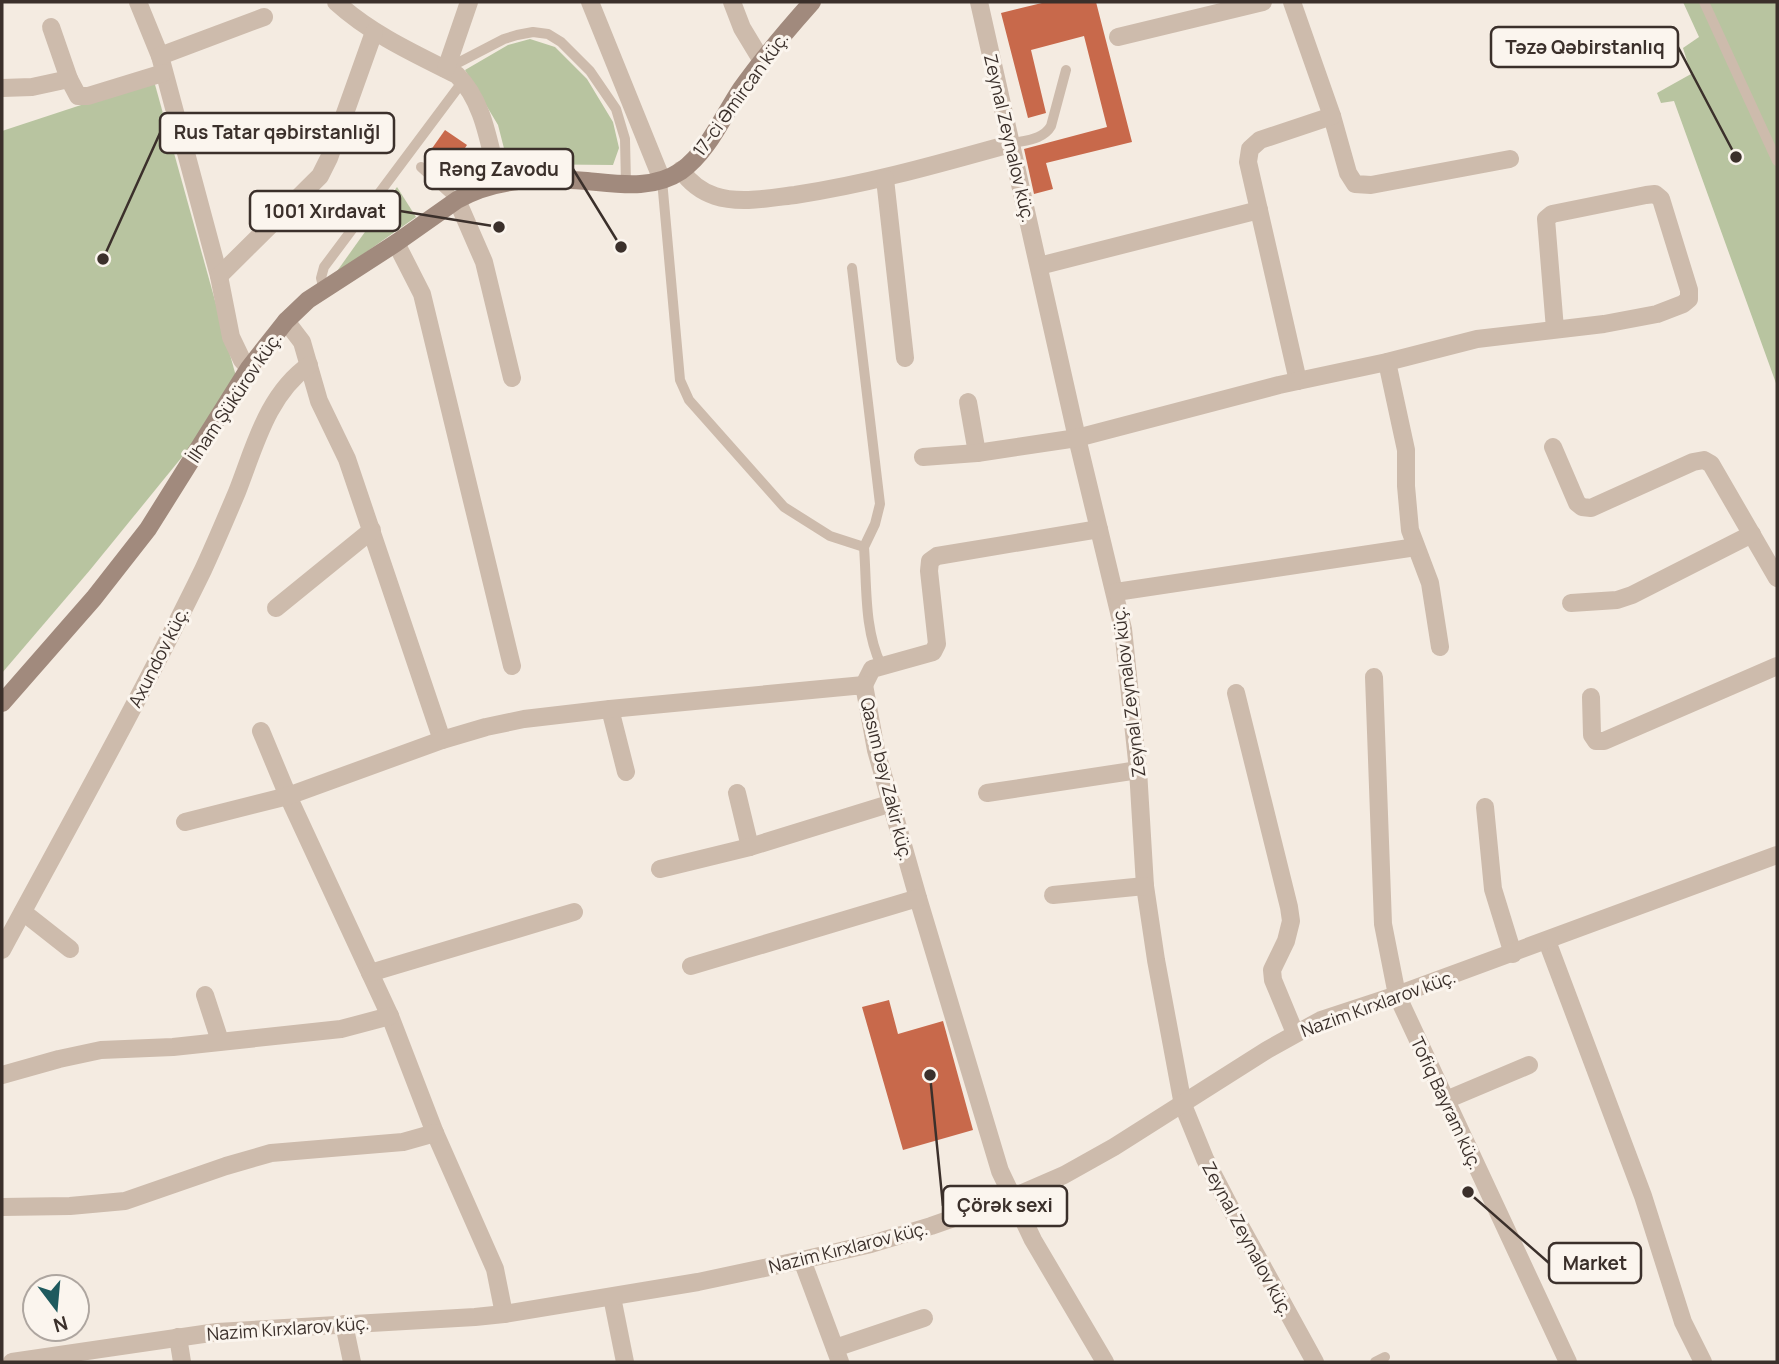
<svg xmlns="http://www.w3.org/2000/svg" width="1779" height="1364" viewBox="0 0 1779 1364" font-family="Manrope,sans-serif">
	<rect width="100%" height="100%" fill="#f4ebe1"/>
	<g fill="#b8c4a0">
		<path d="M1683,2H1777V386L1674,101L1661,103L1657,93L1691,74L1683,48L1699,37Z"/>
		<path d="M530,39L555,47L587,79L613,122L619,148L613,165L508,164L498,125L465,70L508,45Z"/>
		<path d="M154,81L239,387L90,570L2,673V131Z"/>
		<path d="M397,187L416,217L335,274Z"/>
	</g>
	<g fill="#c8694b">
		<path d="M1046,2H1096L1132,142L1046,163L1053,189L1034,194L1024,149L1107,127L1084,36L1031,50L1046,113L1028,118L1001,13Z"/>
		<path d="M445,130L467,145L451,169L428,154Z"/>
		<path d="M889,1000L898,1034L943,1021L973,1130L903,1150L862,1007Z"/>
	</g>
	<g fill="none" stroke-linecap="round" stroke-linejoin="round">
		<g stroke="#cdbbac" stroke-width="10">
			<path d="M1704,2L1777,161"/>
			<path d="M448,68L504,39L517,35L533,32L548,34L561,42L590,71L616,109L625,139L626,184"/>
			<path d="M1010,144C1025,140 1043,140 1051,126L1066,70"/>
			<path d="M421,167L457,200"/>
			<path d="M662,180L680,380L689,400L784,507L830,536L864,547C867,587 864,629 881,665"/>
			<path d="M852,268L880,504L875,524L864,547"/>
			<path d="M324,290L321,278L324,267L463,81"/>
			<path d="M1375,1362L1385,1357"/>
		</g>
		<g stroke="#cdbbac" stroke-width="18">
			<path d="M138,2L160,56L219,276L231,337L242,360L249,368"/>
			<path d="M336,2C371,34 415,54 457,75C485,103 489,146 499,183"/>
			<path d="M590,2L662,180"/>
			<path d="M732,2L742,28L762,61"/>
			<path d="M979,2L1077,438L1123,629L1138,770L1145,886L1156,960L1183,1105L1205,1159L1232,1211L1315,1362"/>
			<path d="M1292,2L1332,116L1348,173L1355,184L1371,185L1510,159"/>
			<path d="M51,27L69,79"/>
			<path d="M1118,37L1263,2"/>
			<path d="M160,56L264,17"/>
			<path d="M446,69L469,2"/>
			<path d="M2,88L32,87L69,79L78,96H88L163,73"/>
			<path d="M681,170C690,183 700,191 715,196C739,204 770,198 795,195C868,184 938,164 1010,144"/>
			<path d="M885,179L905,358"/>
			<path d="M457,200L484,262L512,378"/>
			<path d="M396,243L422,294L512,666"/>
			<path d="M1039,266L1259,210"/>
			<path d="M219,276L320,176L329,158L374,32"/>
			<path d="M286,321L302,342L319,401L347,459L442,740"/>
			<path d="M1387,362L1406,450V486L1410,530L1430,583L1440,647"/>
			<path d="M1298,381L1248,162L1250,149L1260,140L1332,116"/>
			<path d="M968,402L977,453"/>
			<path d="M1553,447L1577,503L1582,507L1591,508L1693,462L1704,460L1711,464L1777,578"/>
			<path d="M923,457L977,453L1077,438L1279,385L1387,362L1477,339L1604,324L1657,314L1683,304L1689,299V290L1661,199L1655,194L1646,195L1552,214L1546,219L1555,329"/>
			<path d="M1116,592L1416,547"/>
			<path d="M1571,603L1617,600L1632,595L1752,534"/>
			<path d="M276,608L372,530"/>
			<path d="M1374,677L1383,924L1397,995L1568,1362"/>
			<path d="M864,685L872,669L933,652L937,644L929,571L930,561L937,556L1099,529"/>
			<path d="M1236,693L1289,907L1291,921L1286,941L1272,970L1273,980L1295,1033"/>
			<path d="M1591,697L1592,735L1596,741H1604L1777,666"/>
			<path d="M610,709L626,772"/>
			<path d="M261,731L288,796L390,1016L435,1133L495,1269L504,1314"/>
			<path d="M737,793L750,847"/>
			<path d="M987,793L1138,770"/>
			<path d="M1485,807L1493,889L1513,954"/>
			<path d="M185,822L288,796L442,740L486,727L524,719L610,709L864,685L876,750L918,898L1000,1171L1033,1240L1105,1362"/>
			<path d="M660,869L750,847L892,803"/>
			<path d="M1053,895L1145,886"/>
			<path d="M23,912L70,949"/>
			<path d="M1547,941L1643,1196L1683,1322L1703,1362"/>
			<path d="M2,950C70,824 140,699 203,570C215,544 226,518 237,492C255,446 267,395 309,365"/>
			<path d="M691,966L918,898"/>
			<path d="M370,973L574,912"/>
			<path d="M205,995L220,1041"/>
			<path d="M2,1075L59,1059L101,1050L173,1047L341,1029L390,1016"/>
			<path d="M1446,1100L1529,1065"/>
			<path d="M2,1207L70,1206L125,1201L226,1166L271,1153L403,1142L435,1133"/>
			<path d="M802,1260L840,1362"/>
			<path d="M612,1297L625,1362"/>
			<path d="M344,1324L352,1362"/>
			<path d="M178,1337L182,1362"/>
			<path d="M835,1348L924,1318"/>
			<path d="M12,1362L217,1332L475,1317L504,1314L698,1282L802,1260L871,1244L931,1226L1011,1198L1064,1175L1114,1147L1267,1050L1321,1020L1397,995L1777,855"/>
		</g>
		<path stroke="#a18a7d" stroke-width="18" d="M2,703L94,598L148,529L249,368L286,321L308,300L396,243L457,200C497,177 542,178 587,181C619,184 653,190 681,171C708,152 723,116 741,89C763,58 787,30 812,2"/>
	</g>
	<g text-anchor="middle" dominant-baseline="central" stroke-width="6" stroke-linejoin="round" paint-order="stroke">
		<g font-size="18" fill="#3b302b" stroke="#fbf5ee">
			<text transform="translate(740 94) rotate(-54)">17-ci Əmircan küç.</text>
			<text transform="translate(1010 138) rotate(77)">Zeynal Zeynalov küç.</text>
			<text transform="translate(234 397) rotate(-56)">İlham Şükürov küç.</text>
			<text transform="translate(158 657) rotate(-63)">Axundov küç.</text>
			<text transform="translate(1128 692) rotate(-97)">Zeynal Zeynalov küç.</text>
			<text transform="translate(887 779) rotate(76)">Qasım bəy Zakir küç.</text>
			<text transform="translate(1378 1003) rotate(-20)">Nazim Kırxlarov küç.</text>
			<text transform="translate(1447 1103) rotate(65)">Tofiq Bayram küç.</text>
			<text transform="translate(1248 1239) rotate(62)">Zeynal Zeynalov küç.</text>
			<text transform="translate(848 1247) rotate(-14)">Nazim Kırxlarov küç.</text>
			<text transform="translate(288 1328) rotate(-4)">Nazim Kırxlarov küç.</text>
		</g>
	</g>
	<path fill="none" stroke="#3b302b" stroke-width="2.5" d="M1736 157L1678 47M103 259L160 133M621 247L573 169M499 227L400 211M930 1075L943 1206M1468 1192L1549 1263"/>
	<g fill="#3b302b" stroke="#fbf5ee" stroke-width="2.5">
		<circle cx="1736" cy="157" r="7"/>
		<circle cx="103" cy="259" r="7"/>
		<circle cx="621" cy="247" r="7"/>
		<circle cx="499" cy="227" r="7"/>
		<circle cx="930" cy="1075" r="7"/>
		<circle cx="1468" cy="1192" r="7"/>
	</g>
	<g fill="#fbf5ee" stroke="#3b302b" stroke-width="2.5">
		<rect x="1491" y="27" width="187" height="40" rx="7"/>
		<rect x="160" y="113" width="234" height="40" rx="7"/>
		<rect x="425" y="149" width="148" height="40" rx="7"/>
		<rect x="250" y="191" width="150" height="40" rx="7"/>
		<rect x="943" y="1186" width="124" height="40" rx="7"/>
		<rect x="1549" y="1243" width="92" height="40" rx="7"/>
	</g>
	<g font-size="19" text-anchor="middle" font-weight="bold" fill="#3b302b">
		<text x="1585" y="54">Təzə Qəbirstanlıq</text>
		<text x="277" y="139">Rus Tatar qəbirstanlığl</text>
		<text x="499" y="176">Rəng Zavodu</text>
		<text x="325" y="218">1001 Xırdavat</text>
		<text x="1005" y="1212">Çörək sexi</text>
		<text x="1595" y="1270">Market</text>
	</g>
	<rect width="1779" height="1364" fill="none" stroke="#3b302b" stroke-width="7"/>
	<g transform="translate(56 1308) rotate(164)"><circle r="33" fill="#fbf5ee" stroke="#aea6a0" stroke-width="2"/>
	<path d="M0-5L12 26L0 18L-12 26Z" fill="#1f5a5e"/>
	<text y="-10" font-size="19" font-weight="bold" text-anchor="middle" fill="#3b302b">N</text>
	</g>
</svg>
